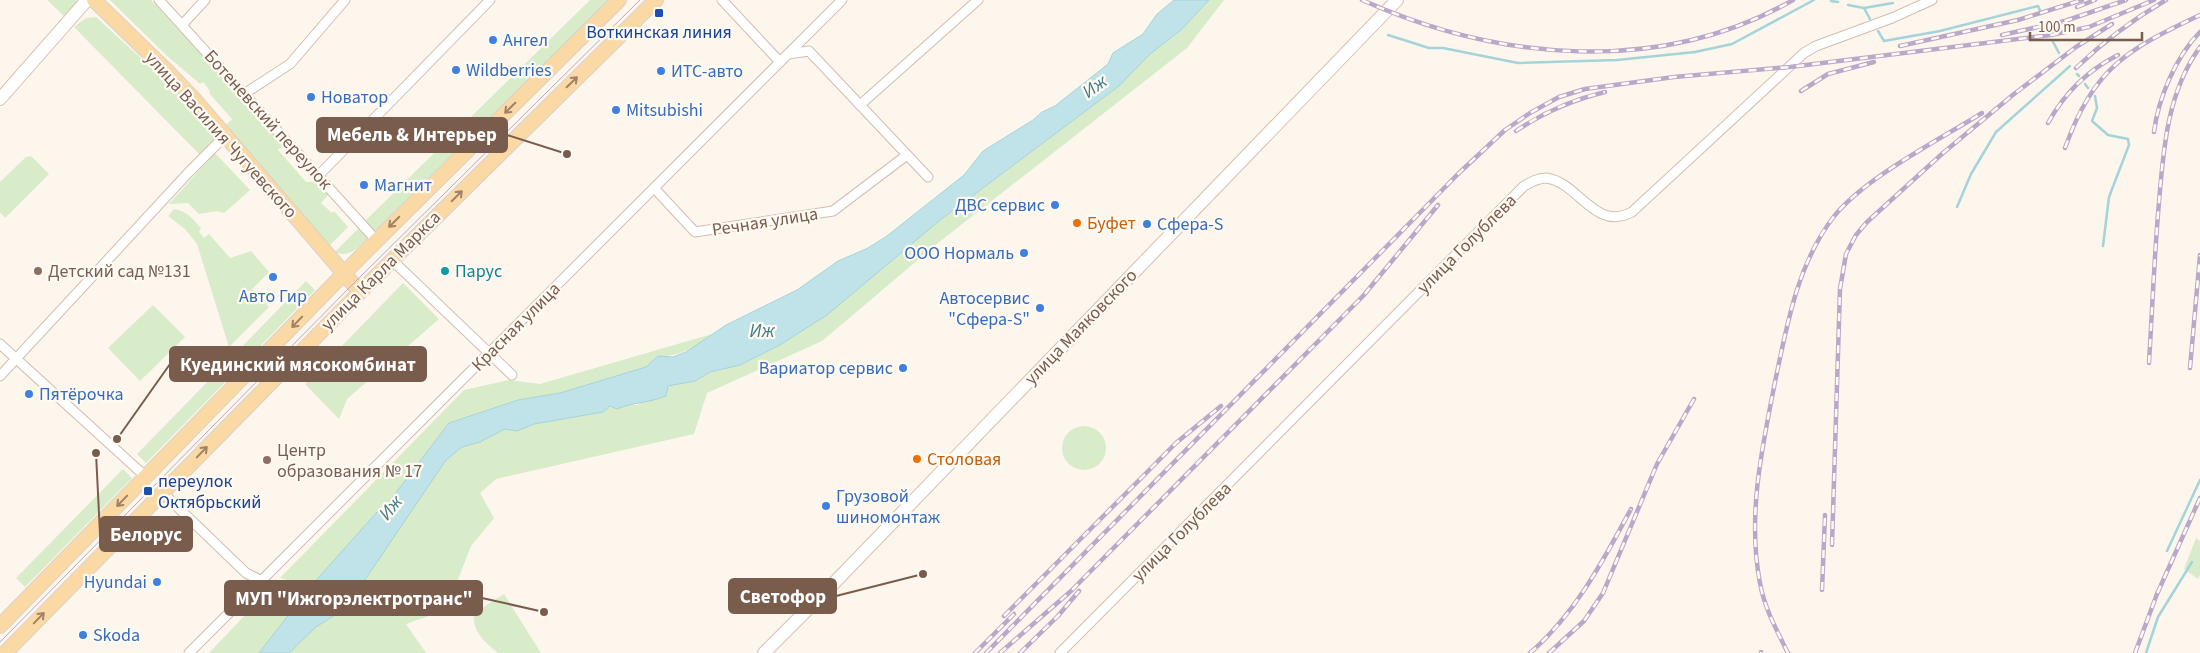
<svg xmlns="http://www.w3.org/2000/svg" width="2200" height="653" viewBox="0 0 2200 653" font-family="'Source Sans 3',sans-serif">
	<rect width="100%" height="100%" fill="#fdf6ec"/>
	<g fill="#d8ecc9">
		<path d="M47,0H76L77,1L73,10L66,18Z"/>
		<path d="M110,0H151L284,144L278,150L306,182H319L329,194L321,203L332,213L334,211L348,227L329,246L226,125L232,119L209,93L210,91L203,82L200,84L166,55Z"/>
		<path d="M590,0H612L374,234L363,223Z"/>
		<path d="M1209,0H1224L1187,48L938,243L822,341L707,393L694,434L496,479L480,493L494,518L471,546L446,610L406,624L426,653H289L316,627L346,608L446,459L462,447L480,442L505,429L517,431L534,424L603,412L610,406L617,409L626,405H637L668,386L695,381L710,372L740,365L926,231L1119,86L1150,54L1182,29Z"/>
		<path d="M96,17L169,84L216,140L201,156L74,27L86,18Z"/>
		<path d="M215,153L250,190L224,213L217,211L199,214L188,203L169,204Z"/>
		<path d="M31,156L49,174L5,218L0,212V182L26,157Z"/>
		<path d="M174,209C187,211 193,219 201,228L199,232L204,238L209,234L230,258L251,251L269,272L252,289L269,307L229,347L197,244L185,229L168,216Z"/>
		<path d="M360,227L369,237C359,246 350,259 335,252Z"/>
		<path d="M306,281L315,290L146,463L137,454Z"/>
		<path d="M403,283L439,319L347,399L339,419L305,384Z"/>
		<path d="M153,305L185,337L140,381L108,348Z"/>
		<path d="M712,334C695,347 681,357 658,356L646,367L560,393L518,400L449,423L385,507L377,512L311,586L280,578L464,390L509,380L540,384Z"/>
		<circle cx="1084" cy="448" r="22"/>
		<path d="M123,469L132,478L25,587L16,578Z"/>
		<path d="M2196,538L2200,541V575L2198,579L2184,569Z"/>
		<path d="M267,592L302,598L259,653H209Z"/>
		<path d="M504,594L541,653H498C484,641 472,632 474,613Z"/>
	</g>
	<path fill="#bfe3e8" stroke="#a5d3da" d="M1174,0H1209L1182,29L1150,54L1119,86L939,221L827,315L778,346L740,365L710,372L695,381L668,386L666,396C649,403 633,402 617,409L610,406L603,412L534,424L517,431L505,429L480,442L462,447L446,460L346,608L316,627L289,653H259L311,586L377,512L385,507L449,423L518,400L560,393L646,367L658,356L673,357L686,352L726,325L797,290L838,261L868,248L887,236L964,175L983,151L1033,120L1042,112L1055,106L1108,64L1113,53L1143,34L1157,14Z"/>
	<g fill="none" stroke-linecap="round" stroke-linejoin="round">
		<g stroke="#a5d3da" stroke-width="2.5">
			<path d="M1831,1L1838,2"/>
			<path d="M1848,5L1864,8L1893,3"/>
			<path d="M1864,8L1870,19"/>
			<path d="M1878,31L1884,41L1940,31L2038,6L2041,13"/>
			<path d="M1388,35L1429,48H1443L1518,63L1617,60L1695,52L1732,44L1814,0"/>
			<path d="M2052,40L2059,53"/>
			<path d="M2077,74L2079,76"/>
			<path d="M2085,84L2088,88"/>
			<path d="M2095,96L2097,108L2092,121L2108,135L2128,139L2129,145L2109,197L2103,246"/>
			<path d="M1957,207L1971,174L1996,132L2070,66"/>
			<path d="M2167,551L2200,480"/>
			<path d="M2146,653L2158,617L2192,562"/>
		</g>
		<defs>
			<g id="street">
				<path d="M159,0L376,240"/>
				<path d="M722,0L780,62"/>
				<path d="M182,25L205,0"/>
				<path d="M788,54L809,51L928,177"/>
				<path d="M244,94L290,64L345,0"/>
				<path d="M860,105L978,0"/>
				<path d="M318,176L490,0"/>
				<path d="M654,188L695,232L833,211L907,155"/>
				<path d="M392,260L512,375"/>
				<path d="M0,344L146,477"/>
				<path d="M0,376L189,172L225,136"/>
				<path d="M163,493L246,573L260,580"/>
				<path d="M189,653L842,0"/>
				<path d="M1060,653L1524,186C1531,182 1538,178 1546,178C1579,182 1594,232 1632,212L1804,53L1816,46L1892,18L1932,0"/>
			</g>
			<g id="secondary">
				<path d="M0,99L87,0"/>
				<path d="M764,653L835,582L1397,0"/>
			</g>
			<g id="primary">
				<path d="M94,0L168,72L193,98L360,292"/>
				<path d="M0,626L362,255L619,0"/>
				<path d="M5,653L360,292L656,0"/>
			</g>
		</defs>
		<use href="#street" stroke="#d1beb0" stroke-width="11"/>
		<use href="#secondary" stroke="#d6c0b0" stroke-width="14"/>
		<use href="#primary" stroke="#dad1cd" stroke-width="16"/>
		<use href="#street" stroke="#fff" stroke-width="9"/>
		<use href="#secondary" stroke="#fff" stroke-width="12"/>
		<use href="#primary" stroke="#fbd9a5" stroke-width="14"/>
		<path stroke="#b9a8c9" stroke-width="1" d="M0,642L353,284L640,0"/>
		<defs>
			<g id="rail">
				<path d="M1362,0C1498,61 1660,76 1793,0"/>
				<path d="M2077,7L2095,0"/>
				<path d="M2002,35L2065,21L2126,0"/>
				<path d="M1900,46L2018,20L2082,0"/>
				<path d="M2076,68C2104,41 2132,20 2166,0"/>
				<path d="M1801,91L1828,74L1874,62"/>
				<path d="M2048,123C2064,94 2088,70 2118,55"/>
				<path d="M1516,131C1544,112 1572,100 1605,92"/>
				<path d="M2154,132C2158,99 2176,56 2200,32"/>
				<path d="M2065,148C2094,68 2126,50 2200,15"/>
				<path d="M2149,363C2152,313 2154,264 2158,214C2163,157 2165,95 2200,47"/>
				<path d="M2190,368L2200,255"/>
				<path d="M1832,545L1840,289L1846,254L1856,235L1867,222L1943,153L2014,94L2076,47L2112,24"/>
				<path d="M1822,590L1825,515"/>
				<path d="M1004,616L1176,443L1221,406"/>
				<path d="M975,653L1014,614"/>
				<path d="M986,653L1458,174L1505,130L1530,113L1559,97L1585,89L1674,77L1790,67L2051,35L2089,27L2154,0"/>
				<path d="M1000,653L1071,591L1364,295L1438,205"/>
				<path d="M1020,653L1058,616L1079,591"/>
				<path d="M1530,653C1575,614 1603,561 1631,509"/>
				<path d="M1549,653L1584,621L1603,593L1657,464L1694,399"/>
				<path d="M1761,653V652"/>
				<path d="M1788,653C1777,631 1764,607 1760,583C1747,516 1762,448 1775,382C1787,325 1797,266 1832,219C1862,179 1939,140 1982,113"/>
				<path d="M2135,653L2157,594L2200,498"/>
			</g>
		</defs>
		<use href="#rail" stroke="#b9a8c9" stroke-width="4.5"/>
		<use href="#rail" stroke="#fffaf3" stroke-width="2.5" stroke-dasharray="8" stroke-linecap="butt"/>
	</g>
	<defs><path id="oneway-shaft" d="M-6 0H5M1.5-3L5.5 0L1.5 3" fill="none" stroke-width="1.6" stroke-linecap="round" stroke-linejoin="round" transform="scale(1.25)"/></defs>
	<g stroke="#a18267">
		<use href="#oneway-shaft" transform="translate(572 82) rotate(-44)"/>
		<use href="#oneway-shaft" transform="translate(510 108) rotate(135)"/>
		<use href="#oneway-shaft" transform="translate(457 196) rotate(-45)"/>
		<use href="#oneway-shaft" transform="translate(394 222) rotate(135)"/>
		<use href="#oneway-shaft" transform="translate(297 322) rotate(134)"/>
		<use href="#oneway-shaft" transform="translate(202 452) rotate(-46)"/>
		<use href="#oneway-shaft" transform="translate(122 501) rotate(134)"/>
		<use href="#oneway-shaft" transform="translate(39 618) rotate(-46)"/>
	</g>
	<g fill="#1a4fb4" stroke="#fffaf3" stroke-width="2">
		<rect x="654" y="8" width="10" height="10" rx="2.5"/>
		<rect x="143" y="486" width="10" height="10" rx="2.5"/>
	</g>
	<g fill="#3f7fe0" stroke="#fffaf3" stroke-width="2">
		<circle cx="493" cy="40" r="5"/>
		<circle cx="456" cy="70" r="5"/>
		<circle cx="661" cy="71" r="5"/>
		<circle cx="311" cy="97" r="5"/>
		<circle cx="616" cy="110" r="5"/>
		<circle cx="364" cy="185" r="5"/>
		<circle cx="1055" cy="205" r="5"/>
		<circle cx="1147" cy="224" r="5"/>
		<circle cx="1024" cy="253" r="5"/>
		<circle cx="273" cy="277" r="5"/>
		<circle cx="1040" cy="308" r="5"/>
		<circle cx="903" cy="368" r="5"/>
		<circle cx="29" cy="394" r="5"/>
		<circle cx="826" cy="506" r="5"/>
		<circle cx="157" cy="582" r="5"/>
		<circle cx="83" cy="635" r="5"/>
	</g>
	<g fill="#e8710a" stroke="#fffaf3" stroke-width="2">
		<circle cx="1077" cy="223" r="5"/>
		<circle cx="917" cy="459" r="5"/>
	</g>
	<g fill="#8d6e63" stroke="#fffaf3" stroke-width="2">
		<circle cx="38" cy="271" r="5"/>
		<circle cx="267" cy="460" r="5"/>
	</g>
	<circle fill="#0f9aa8" stroke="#fffaf3" stroke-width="2" cx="445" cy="271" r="5"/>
	<g text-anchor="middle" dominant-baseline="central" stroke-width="4.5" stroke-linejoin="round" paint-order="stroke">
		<g font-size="18" fill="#164399" stroke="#fffaf3">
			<text x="659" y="32">Воткинская линия</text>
			<text x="158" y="481" text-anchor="start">переулок<tspan x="158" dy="21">Октябрьский</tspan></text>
		</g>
		<g font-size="18" fill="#366cbe" stroke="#fffaf3" text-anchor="start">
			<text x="503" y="40">Ангел</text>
			<text x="466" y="70">Wildberries</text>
			<text x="671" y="71">ИТС-авто</text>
			<text x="321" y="97">Новатор</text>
			<text x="626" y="110">Mitsubishi</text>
			<text x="374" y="185">Магнит</text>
			<text x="1045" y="205" text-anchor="end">ДВС сервис</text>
			<text x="1157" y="224">Сфера-S</text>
			<text x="1014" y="253" text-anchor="end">ООО Нормаль</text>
			<text x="273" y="296" text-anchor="middle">Авто Гир</text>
			<text x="1030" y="298" text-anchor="end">Автосервис<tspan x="1030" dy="21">"Сфера-S"</tspan></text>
			<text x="893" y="368" text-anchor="end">Вариатор сервис</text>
			<text x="39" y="394">Пятёрочка</text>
			<text x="836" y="496">Грузовой<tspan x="836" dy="21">шиномонтаж</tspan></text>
			<text x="147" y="582" text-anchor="end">Hyundai</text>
			<text x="93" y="635">Skoda</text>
		</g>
		<g font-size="18" fill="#7a5c4d" stroke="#fffaf3">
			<text transform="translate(268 120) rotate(48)">Ботеневский переулок</text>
			<text transform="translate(221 135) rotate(48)">улица Василия Чугуевского</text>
			<text transform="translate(765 222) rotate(-9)">Речная улица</text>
			<text transform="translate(1467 244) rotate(-45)">улица Голублева</text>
			<text transform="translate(381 271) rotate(-45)">улица Карла Маркса</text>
			<text transform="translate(516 327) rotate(-45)">Красная улица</text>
			<text transform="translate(1081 327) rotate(-46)">улица Маяковского</text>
			<text transform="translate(1182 532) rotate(-45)">улица Голублева</text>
		</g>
		<g font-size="18" fill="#c56008" stroke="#fffaf3" text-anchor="start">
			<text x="1087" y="223">Буфет</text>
			<text x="927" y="459">Столовая</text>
		</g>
		<g font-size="18" fill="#785e54" stroke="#fffaf3" text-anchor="start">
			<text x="48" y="271">Детский сад №131</text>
			<text x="277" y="450">Центр<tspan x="277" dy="21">образования № 17</tspan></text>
		</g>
		<g font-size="18" fill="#0d838f" stroke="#fffaf3" text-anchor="start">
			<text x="455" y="271">Парус</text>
		</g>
		<g font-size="19" font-style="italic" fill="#437c86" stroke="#fffaf3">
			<text transform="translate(1095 87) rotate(-36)">Иж</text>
			<text x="762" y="331">Иж</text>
			<text transform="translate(391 508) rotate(-50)">Иж</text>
		</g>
	</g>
	<path fill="none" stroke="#7a5c4d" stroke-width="2" d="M567 154L507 135M117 439L170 364M96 453L100 534M923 574L836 596M544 612L482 598"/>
	<g fill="#7a5c4d" stroke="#fffaf3" stroke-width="2">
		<circle cx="567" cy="154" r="5"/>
		<circle cx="117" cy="439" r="5"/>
		<circle cx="96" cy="453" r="5"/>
		<circle cx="923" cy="574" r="5"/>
		<circle cx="544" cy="612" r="5"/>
	</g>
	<g fill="#7a5c4d" stroke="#7a5c4d" stroke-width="2">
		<rect x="317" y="118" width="190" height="34" rx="5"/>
		<rect x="170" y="347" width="256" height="34" rx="5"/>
		<rect x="100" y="517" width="92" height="34" rx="5"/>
		<rect x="729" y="579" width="107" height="34" rx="5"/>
		<rect x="225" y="581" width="257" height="34" rx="5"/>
	</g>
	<g font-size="19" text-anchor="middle" font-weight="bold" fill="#fff">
		<text x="412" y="141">Мебель &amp; Интерьер</text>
		<text x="298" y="371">Куединский мясокомбинат</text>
		<text x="146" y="541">Белорус</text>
		<text x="783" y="603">Светофор</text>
		<text x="354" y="605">МУП "Ижгорэлектротранс"</text>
	</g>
	<path d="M2030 32v8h112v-8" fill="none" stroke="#7a5c4d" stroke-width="2.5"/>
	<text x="2038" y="32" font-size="15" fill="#7a5c4d" stroke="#fffaf3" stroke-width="4" paint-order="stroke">100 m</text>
</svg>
